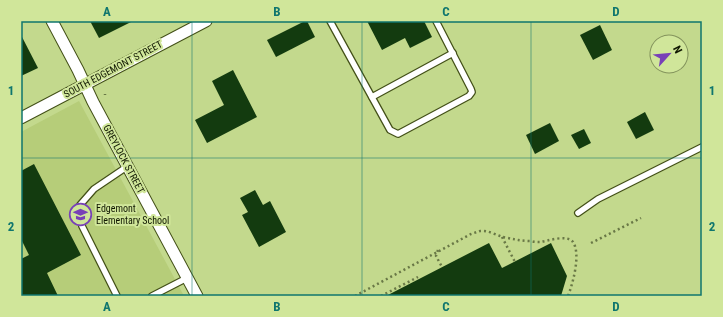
<svg xmlns="http://www.w3.org/2000/svg" width="723" height="317" viewBox="0 0 723 317" font-family="'Roboto Condensed',sans-serif">
	<rect width="100%" height="100%" fill="#c3d98d"/>
	<path fill="#b6cd79" d="M79,101L184,296H21V132Z"/>
	<g fill="#133b0f">
		<path d="M90,21H133L99,38Z"/>
		<path d="M305,21H307L315,37L276,57L267,40Z"/>
		<path d="M367,21H424L432,37L410,48L405,38L382,50Z"/>
		<path d="M600,25L612,50L593,60L580,35Z"/>
		<path d="M21,35L38,68L21,76Z"/>
		<path d="M233,70L257,117L207,143L195,120L224,105L212,81Z"/>
		<path d="M645,112L654,130L636,139L627,122Z"/>
		<path d="M550,123L559,141L535,154L526,135Z"/>
		<path d="M584,129L591,143L579,149L571,135Z"/>
		<path d="M34,164L81,255L47,273L58,296H21V259L29,255L21,239V171Z"/>
		<path d="M255,190L263,205L270,201L286,232L259,247L242,215L248,212L240,198Z"/>
		<path d="M489,243L502,268L551,243L567,276L561,296H386Z"/>
	</g>
	<g fill="none" stroke-linecap="round" stroke-linejoin="round">
		<defs>
			<g id="service">
				<path d="M330,21L390,130L398,134L469,96L472,92L471,89L436,21"/>
				<path d="M372,97L453,53"/>
				<path d="M578,213L598,199L702,147"/>
				<path d="M117,296L82,226L80,205L94,189L128,166"/>
				<path d="M152,296L187,278"/>
			</g>
			<g id="minor">
				<path d="M52,21L78,70L93,102L197,296"/>
				<path d="M21,118L206,21"/>
			</g>
		</defs>
		<use href="#service" stroke="#435018" stroke-width="8"/>
		<use href="#minor" stroke="#435018" stroke-width="13"/>
		<g stroke="#697846" stroke-width="2.5" stroke-dasharray="2 3" stroke-linecap="butt">
			<path d="M105,94V95"/>
			<path d="M502,237L515,262"/>
			<path d="M591,243L641,218"/>
			<path d="M438,250L436,256L442,267"/>
			<path d="M355,296L471,234C474,233 477,232 480,231C488,230 496,235 503,237C513,239 521,241 531,241C534,242 537,242 540,242C548,241 567,234 573,242C581,254 573,283 568,296"/>
			<path d="M381,296L418,277"/>
		</g>
		<use href="#service" stroke="#fff" stroke-width="5.5"/>
		<use href="#minor" stroke="#fff" stroke-width="11"/>
	</g>
	<path fill="none" stroke="#0f766e" stroke-width="1" stroke-opacity="0.55" d="M192,21V296M362,21V296M531,21V296M21,158H702"/>
	<defs>
		<symbol id="school-ring" viewBox="-11 -11 22 22"><circle r="9.5" fill="#d0e69a" stroke="#7841b7" stroke-width="1.5"/><path d="M0-5L7-2L0 1L-7-2ZM-4 1L0 2.5L4 1V4Q0 6-4 4Z" fill="#7841b7"/></symbol>
	</defs>
	<g fill-rule="evenodd">
		<use href="#school-ring" x="68" y="202" width="25" height="25"/>
	</g>
	<g text-anchor="middle" dominant-baseline="central" stroke-width="4" stroke-linejoin="round" paint-order="stroke">
		<g font-size="10" fill="#101700" stroke="#d0e69a">
			<text transform="translate(113 69) rotate(-28)">SOUTH EDGEMONT STREET</text>
			<text transform="translate(124 159) rotate(62)">GREYLOCK STREET</text>
		</g>
		<g font-size="10" fill="#101700" stroke="#d0e69a" text-anchor="start">
			<text x="96" y="208">Edgemont<tspan x="96" dy="12">Elementary School</tspan></text>
		</g>
	</g>
	<rect width="723" height="317" fill="none" stroke="#d0e69a" stroke-width="44"/>
	<g transform="translate(669 54) rotate(63)"><circle r="19" fill="#d0e69a" stroke="#83935c"/>
	<path d="M0-3L7 15L0 10L-7 15Z" fill="#7841b7"/>
	<text y="-6" font-size="11" font-weight="bold" text-anchor="middle" fill="#101700">N</text>
	</g>
	<rect x="22" y="22" width="679" height="273" fill="none" stroke="#0f766e" stroke-width="1.5"/>
	<g font-size="13" text-anchor="middle" font-weight="bold" fill="#0f766e">
		<text x="107" y="16">A</text>
		<text x="277" y="16">B</text>
		<text x="446" y="16">C</text>
		<text x="616" y="16">D</text>
		<text x="11" y="95">1</text>
		<text x="712" y="95">1</text>
		<text x="11" y="231">2</text>
		<text x="712" y="231">2</text>
		<text x="107" y="311">A</text>
		<text x="277" y="311">B</text>
		<text x="446" y="311">C</text>
		<text x="616" y="311">D</text>
	</g>
</svg>
